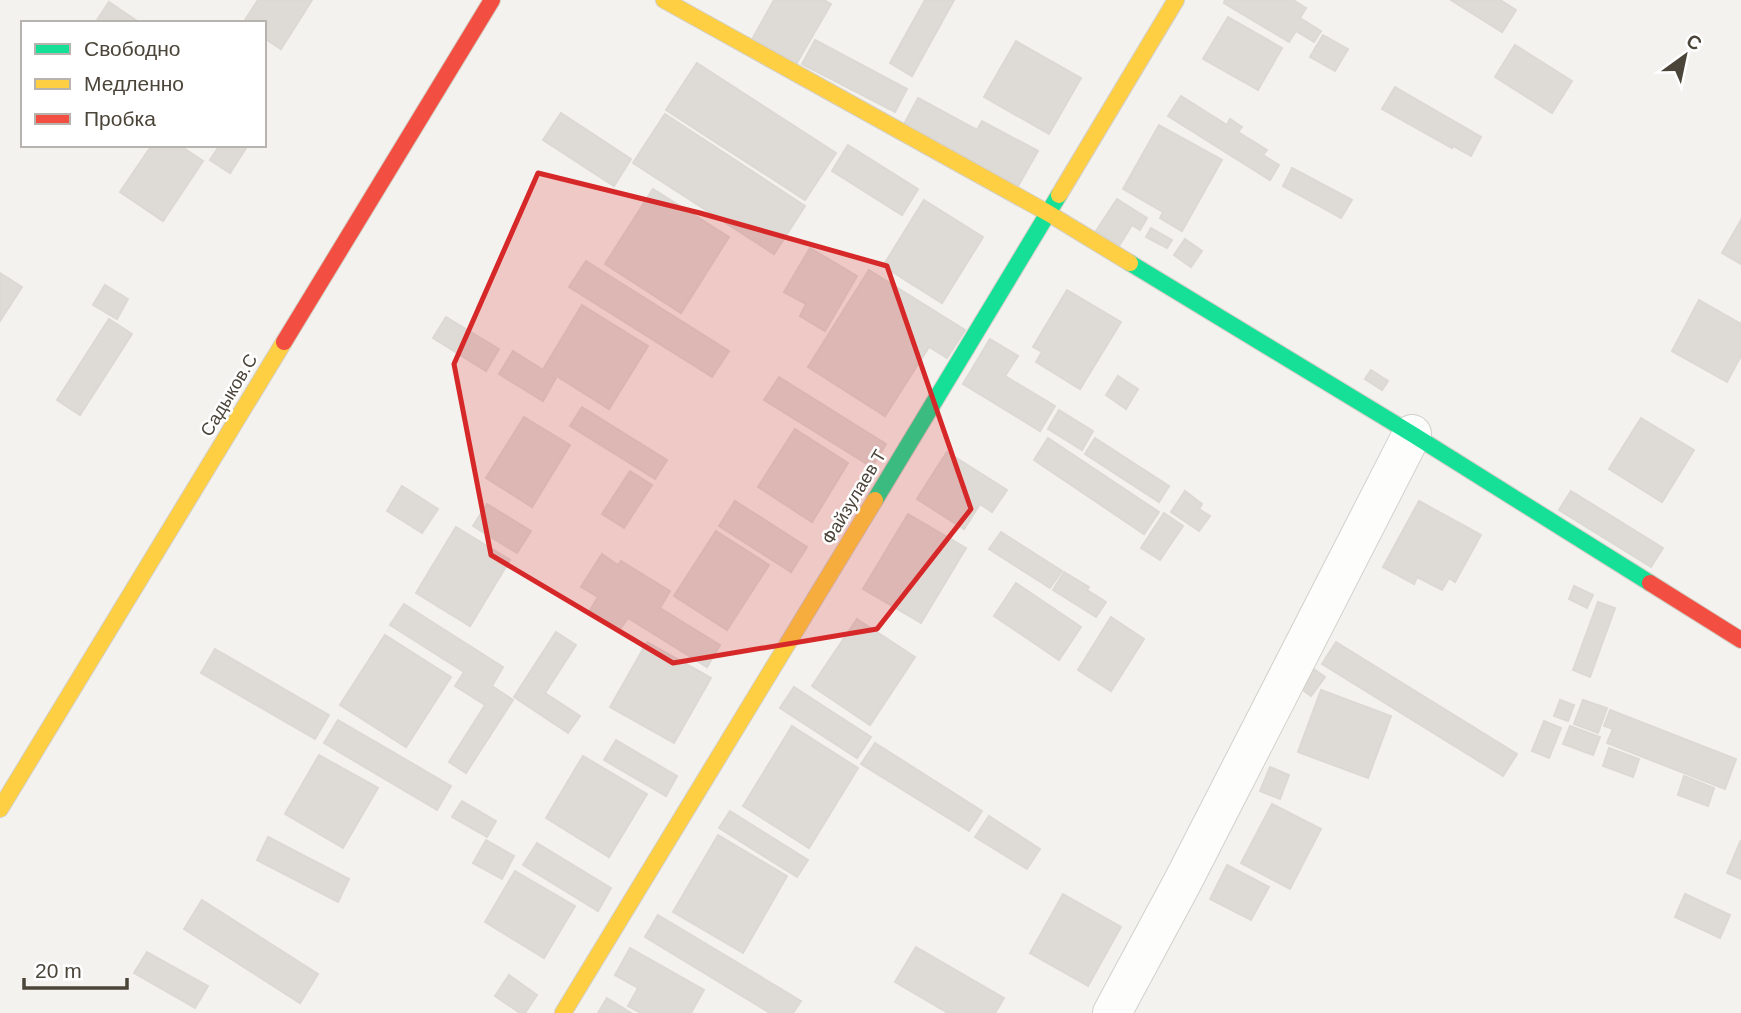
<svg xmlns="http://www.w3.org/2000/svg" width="1741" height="1013" viewBox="0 0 1741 1013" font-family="Helvetica,sans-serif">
	<rect width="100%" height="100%" fill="#f4f2ee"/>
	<g fill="#dedbd6" stroke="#dcd9d4" stroke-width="2">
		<path d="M258,0H312L281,49L264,38V23H243Z"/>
		<path d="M774,0H824L831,4L794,68L750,43Z"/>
		<path d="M925,0H954L912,76L890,63Z"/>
		<path d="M1225,0H1293L1306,8L1300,18L1321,31L1314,42L1296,31L1289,42L1224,3Z"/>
		<path d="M1451,0H1500L1516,10L1502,32Z"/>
		<path d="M109,2L140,23H95Z"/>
		<path d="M1228,17L1282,48L1258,90L1203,59Z"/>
		<path d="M1323,35L1348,49L1335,71L1310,57Z"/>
		<path d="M815,40L907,89L895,112L802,64Z"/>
		<path d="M1016,41L1081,78L1049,134L984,97Z"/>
		<path d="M1515,45L1572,81L1552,113L1495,77Z"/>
		<path d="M697,63L836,153L805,200L666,110Z"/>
		<path d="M1395,87L1481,137L1471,156L1453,146L1452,148L1382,109Z"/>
		<path d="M1181,96L1227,125L1230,119L1242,127L1238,132L1267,150L1263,155L1279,165L1270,180L1168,116Z"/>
		<path d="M918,98L977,130L982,121L1038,151L1017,188L903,126Z"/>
		<path d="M561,113L631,159L614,186L543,140Z"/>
		<path d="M665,114L805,206L774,254L633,163Z"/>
		<path d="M1159,125L1222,160L1182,231L1160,218L1163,212L1123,189Z"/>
		<path d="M152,145H179L203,161L163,221L120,192Z"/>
		<path d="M220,145H248L230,173L210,160Z"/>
		<path d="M848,145L918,189L902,215L832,171Z"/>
		<path d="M1292,168L1352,200L1341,218L1283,186Z"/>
		<path d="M653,189L729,237L681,313L605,264Z"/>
		<path d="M1117,199L1147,218L1140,230L1132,225L1119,246L1096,231Z"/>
		<path d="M924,200L983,237L942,303L883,266Z"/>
		<path d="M1741,220V264L1722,253Z"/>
		<path d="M1151,228L1172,240L1167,248L1146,237Z"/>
		<path d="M1185,239L1202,251L1191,267L1174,255Z"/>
		<path d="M810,248L857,276L825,331L800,316L806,304L784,292Z"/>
		<path d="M586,261L729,351L712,377L569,287Z"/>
		<path d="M869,270L965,330L947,358L929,347L885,416L808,367Z"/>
		<path d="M0,273L22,287L0,321Z"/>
		<path d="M105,285L128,299L117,319L93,305Z"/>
		<path d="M1067,290L1121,322L1080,389L1036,362L1042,352L1033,347Z"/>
		<path d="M1699,300L1741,324V356L1727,382L1672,351Z"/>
		<path d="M582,305L648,346L609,409L544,368Z"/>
		<path d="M446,317L499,349L486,371L433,338Z"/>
		<path d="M109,319L132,334L80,415L57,400Z"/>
		<path d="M990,339L1018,356L1005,376L1055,406L1040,431L963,384Z"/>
		<path d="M513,351L556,378L543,401L499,374Z"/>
		<path d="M1371,370L1388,381L1382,390L1365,379Z"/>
		<path d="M1118,376L1138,389L1126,409L1106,395Z"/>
		<path d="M779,377L886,444L872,467L764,400Z"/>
		<path d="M582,407L667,460L655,479L570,426Z"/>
		<path d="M1059,410L1093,431L1082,450L1048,429Z"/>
		<path d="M524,417L570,445L532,507L486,478Z"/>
		<path d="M1641,418L1694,450L1662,502L1609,469Z"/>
		<path d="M795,429L848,463L812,522L758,487Z"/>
		<path d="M1048,438L1159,512L1144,534L1034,460Z"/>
		<path d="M1095,438L1169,486L1159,502L1085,454Z"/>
		<path d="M947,452L1007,490L992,512L980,504L964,529L917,499Z"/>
		<path d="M630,471L652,485L624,528L602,514Z"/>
		<path d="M402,486L438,509L422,533L387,511Z"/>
		<path d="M1185,491L1202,504L1199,509L1210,516L1199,531L1171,512Z"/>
		<path d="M1571,491L1663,548L1651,567L1559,510Z"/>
		<path d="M735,501L807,547L791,572L719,526Z"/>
		<path d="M1419,501L1481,535L1455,582L1449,578L1442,590L1417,577L1414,584L1383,567Z"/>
		<path d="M487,504L531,531L517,553L473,526Z"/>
		<path d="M1164,513L1183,526L1160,560L1141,548Z"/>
		<path d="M908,514L966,548L921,623L863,589Z"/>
		<path d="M456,527L510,560L470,626L416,593Z"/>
		<path d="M716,531L769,565L727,630L674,596Z"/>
		<path d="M1001,532L1062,571L1050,588L989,549Z"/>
		<path d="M602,554L618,565L621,561L670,591L660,608L720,645L707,667L628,618L619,631L589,612L598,597L581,587Z"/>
		<path d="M1064,572L1089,587L1087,590L1106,602L1096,617L1053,590Z"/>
		<path d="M1016,583L1081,627L1059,660L994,616Z"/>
		<path d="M1574,586L1593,595L1587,608L1569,599Z"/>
		<path d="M1598,602L1615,608L1590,677L1573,670Z"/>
		<path d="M404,604L503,667L492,686L513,700L466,773L449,762L485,705L455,686L464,672L390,625Z"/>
		<path d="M1111,617L1144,639L1111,691L1078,670Z"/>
		<path d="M857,619L915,657L870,725L812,686Z"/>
		<path d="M556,632L576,645L545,693L580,716L568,733L514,697Z"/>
		<path d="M385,635L451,677L406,747L340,705Z"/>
		<path d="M647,642L711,678L674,743L610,707Z"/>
		<path d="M1336,642L1517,754L1503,776L1322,664Z"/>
		<path d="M215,649L329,715L315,739L201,673Z"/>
		<path d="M1308,665L1325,677L1311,696L1294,683Z"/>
		<path d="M794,687L871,737L857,758L780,708Z"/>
		<path d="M1321,690L1391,716L1368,778L1298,752Z"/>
		<path d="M1560,700L1574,705L1568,721L1554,716Z"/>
		<path d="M1583,700L1607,708L1598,733L1574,724Z"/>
		<path d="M1610,710L1736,759L1725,789L1607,743L1613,729L1604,726Z"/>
		<path d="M338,720L451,786L437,810L324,743Z"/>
		<path d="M1544,721L1561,728L1549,758L1532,751Z"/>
		<path d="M792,726L858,768L809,848L743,806Z"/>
		<path d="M1570,726L1600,737L1593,755L1563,744Z"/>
		<path d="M616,740L677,776L666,796L604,760Z"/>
		<path d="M875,743L982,811L969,831L861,764Z"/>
		<path d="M1609,748L1639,759L1633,777L1603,766Z"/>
		<path d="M319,755L378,788L343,848L285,814Z"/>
		<path d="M583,756L647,794L609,857L546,818Z"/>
		<path d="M1270,767L1289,775L1280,799L1260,791Z"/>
		<path d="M1684,776L1714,788L1708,806L1678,795Z"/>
		<path d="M462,801L496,821L487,837L452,817Z"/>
		<path d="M1272,804L1321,829L1290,889L1241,863Z"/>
		<path d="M730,811L808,860L797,877L719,828Z"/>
		<path d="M989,816L1040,849L1027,869L975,837Z"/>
		<path d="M718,835L787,876L743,953L673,912Z"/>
		<path d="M268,837L349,879L338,902L257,860Z"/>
		<path d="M486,840L514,856L502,879L473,863Z"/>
		<path d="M1741,840V879L1727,873Z"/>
		<path d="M537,843L611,888L598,911L523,865Z"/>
		<path d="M1227,865L1269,887L1251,920L1210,899Z"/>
		<path d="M515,871L575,906L544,958L485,922Z"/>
		<path d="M1063,894L1121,927L1088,986L1030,953Z"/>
		<path d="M1685,894L1730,915L1720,938L1675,917Z"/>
		<path d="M202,900L318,974L300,1003L184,929Z"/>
		<path d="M658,915L801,1001L793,1013H770L645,937Z"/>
		<path d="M916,947L1004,998L995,1013H948L895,982Z"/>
		<path d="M630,948L704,990L691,1013H641L628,1006L638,988L615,975Z"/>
		<path d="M147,952L208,986L195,1008L134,973Z"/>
		<path d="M509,975L537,995L525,1013H520L495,996Z"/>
		<path d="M607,998L631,1013H598Z"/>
	</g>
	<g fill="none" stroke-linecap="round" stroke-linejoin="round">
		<defs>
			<path id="street" d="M1112,1013L1182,883L1412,434"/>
			<g id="fast">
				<path d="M1130,263L1412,434L1650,583"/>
				<path d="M875,500L1059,195"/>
			</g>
			<g id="slow">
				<path d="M664,0L1048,213L1130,263"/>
				<path d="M1059,195L1176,0"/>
				<path d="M0,809L284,342"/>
				<path d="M563,1013L875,500"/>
			</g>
			<g id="jam">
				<path d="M284,342L492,0"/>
				<path d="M1650,583L1741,640"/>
			</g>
		</defs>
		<use href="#street" stroke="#d2d0cb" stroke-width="40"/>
		<use href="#fast" stroke="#d3cfc5" stroke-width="18"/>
		<use href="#slow" stroke="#d3cfc5" stroke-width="18"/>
		<use href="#jam" stroke="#d3cfc5" stroke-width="18"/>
		<use href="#street" stroke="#fdfdfc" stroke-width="38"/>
		<use href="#fast" stroke="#16e098" stroke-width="16"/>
		<use href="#slow" stroke="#ffcf43" stroke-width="16"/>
		<use href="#jam" stroke="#f24e42" stroke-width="16"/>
	</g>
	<path fill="#d62828" fill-opacity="0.2" stroke="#d62828" stroke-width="5" stroke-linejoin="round" d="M538,173L700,213L887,266L971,509L877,629L673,663L491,555L454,364Z"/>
	<g text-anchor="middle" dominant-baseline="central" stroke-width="5" stroke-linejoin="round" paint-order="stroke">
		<g font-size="18" fill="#4b4439" stroke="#fff">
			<text transform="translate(229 395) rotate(-59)">Садыков.С</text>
			<text transform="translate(854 497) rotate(-59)">Файзулаев Т</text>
		</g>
	</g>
	<rect x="21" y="21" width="245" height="126" fill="#ffffff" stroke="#b7b4b0" stroke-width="2"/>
	<rect x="35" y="44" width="35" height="10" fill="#16e098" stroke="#b7b4b0" stroke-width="2"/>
	<text x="84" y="56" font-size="21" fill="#4b4439">Свободно</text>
	<rect x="35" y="79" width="35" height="10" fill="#ffcf43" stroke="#b7b4b0" stroke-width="2"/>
	<text x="84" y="91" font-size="21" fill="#4b4439">Медленно</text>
	<rect x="35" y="114" width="35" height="10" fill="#f24e42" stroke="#b7b4b0" stroke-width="2"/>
	<text x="84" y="126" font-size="21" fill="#4b4439">Пробка</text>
	<g transform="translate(1685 56) rotate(33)" stroke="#ffffff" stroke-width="5" paint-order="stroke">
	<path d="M0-5L12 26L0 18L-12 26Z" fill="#4b4439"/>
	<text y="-10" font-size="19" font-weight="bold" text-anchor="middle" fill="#4b4439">С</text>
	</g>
	<path d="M24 978v10h103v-10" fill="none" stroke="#4b4439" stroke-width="3.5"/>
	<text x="35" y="978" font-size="21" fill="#4b4439" stroke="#ffffff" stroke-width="5" paint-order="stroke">20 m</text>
</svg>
